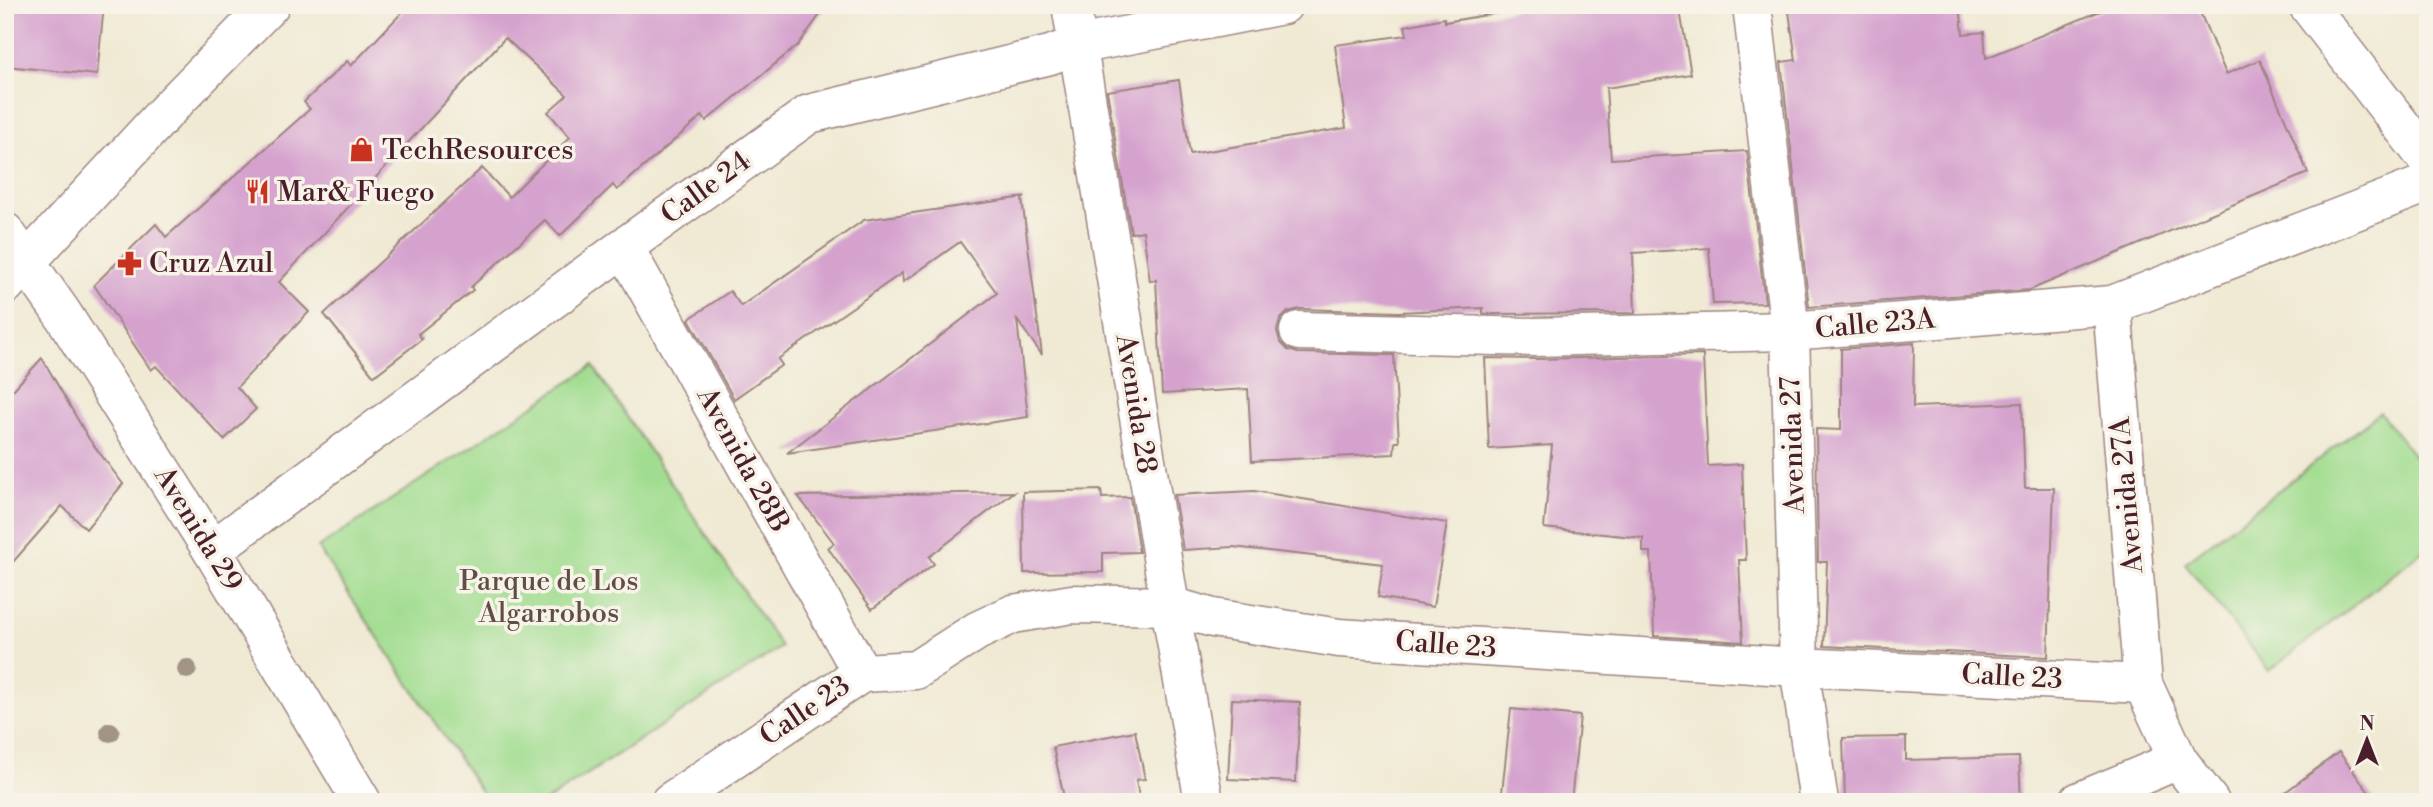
<svg xmlns="http://www.w3.org/2000/svg" width="2433" height="807" viewBox="0 0 2433 807" font-family="'Libre Bodoni',serif">
	<rect width="100%" height="100%" fill="#f7f3e8"/>
	<filter id="ink" filterUnits="userSpaceOnUse"><feTurbulence type="fractalNoise" baseFrequency=".0143" numOctaves="2"/><feDisplacementMap in="SourceGraphic" scale="14" xChannelSelector="R" yChannelSelector="G"/><feConvolveMatrix kernelMatrix="1 2 1 2 8 2 1 2 1" color-interpolation-filters="sRGB"/></filter>
	<filter id="wash" filterUnits="userSpaceOnUse"><feTurbulence type="fractalNoise" baseFrequency=".00686" numOctaves="4" result="noise"/><feDisplacementMap in="SourceGraphic" scale="28" xChannelSelector="R" yChannelSelector="G"/><feGaussianBlur stdDeviation="1.57" result="paint"/><feColorMatrix in="noise" values="0 0 0 0 0 0 0 0 0 0 0 0 0 0 0 0 0 1.4 0 .05"/><feComposite in="paint" operator="in"/></filter>
	<g filter="url(#wash)">
		<rect width="100%" height="100%" fill="#f0ead4"/>
		<g fill="#a1dd90" stroke="#767e5e" stroke-width="2">
			<path d="M593,366L781,647L545,802H488L318,548Z"/>
			<path d="M2380,412L2428,474V547L2269,671L2185,563Z"/>
		</g>
		<g id="blocks">
			<g fill="#d5a2ce">
				<path d="M5,5H104L97,75L5,66Z"/>
				<path d="M409,5H827L798,45L706,121L702,116L617,190L613,185L560,236L545,220L471,287L473,290L418,334L422,339L374,376L324,314L482,168L509,197L570,137L548,112L567,95L505,38L279,282L309,312L237,387L256,409L224,440L156,366L151,370L94,285L156,224L166,237L310,109L304,102L347,61L351,66Z"/>
				<path d="M1545,5H1679L1691,74L1606,88L1611,159L1747,151L1765,303L1713,304L1709,248L1633,253L1635,313L1483,314V308L1398,312L1300,309L1288,312L1280,320L1277,331L1280,342L1288,350L1298,353L1394,355L1399,442H1395L1394,454L1252,461L1248,389L1162,394L1156,280L1150,281L1143,231L1131,233L1107,91L1179,80L1190,154L1346,128L1335,45L1407,35L1405,26L1444,18L1445,22Z"/>
				<path d="M1788,5H1960L1963,34L1984,32L1986,58L2115,5H2197L2226,74L2260,60L2308,173L2030,290L1809,307L1781,62L1796,60Z"/>
				<path d="M1025,197L1022,199L1042,355L1017,320L1028,417L787,453L997,293L960,242L903,282L902,273L778,359L782,365L734,399L689,319L730,291L741,306L864,220Z"/>
				<path d="M1914,343L1913,407L2022,403L2025,488H2054L2048,657L1824,646L1827,562H1818L1816,429L1841,430V349Z"/>
				<path d="M1703,355L1708,466L1742,464L1746,560H1739L1743,642L1654,636L1651,552H1643V538L1544,528L1552,445L1489,449L1485,358L1536,359Z"/>
				<path d="M42,358L89,439L123,484L86,529L62,506L5,571V399Z"/>
				<path d="M1101,490L1102,498L1130,497L1139,552L1103,553V572L1024,573L1023,492Z"/>
				<path d="M1254,491L1447,523L1433,607L1378,597L1383,564L1233,547L1183,550L1174,495Z"/>
				<path d="M1014,492L929,557L934,564L872,609L828,548L834,543L798,496Z"/>
				<path d="M1232,699L1300,702L1296,782L1228,779Z"/>
				<path d="M1511,709L1580,716L1571,802H1501Z"/>
				<path d="M1135,731L1145,779L1136,780L1140,802H1065L1053,747Z"/>
				<path d="M1906,737V760L2019,757L2021,802H1845L1843,738Z"/>
				<path d="M2339,752L2376,802H2272Z"/>
			</g>
		</g>
	</g>
	<g filter="url(#ink)">
		<use href="#blocks" fill-opacity="0" stroke="#9d8480" stroke-width="2"/>
		<g fill="none" stroke-linecap="round" stroke-linejoin="round">
			<defs>
				<g id="street">
					<path d="M1071,5L1170,606L1204,802"/>
					<path d="M1752,5L1790,331L1799,667L1819,802"/>
					<path d="M2308,5L2428,160"/>
					<path d="M5,232L62,313L212,550L362,802"/>
					<path d="M624,247L862,673"/>
					<path d="M2112,305L2143,684"/>
					<path d="M1299,331L1535,337L1790,331L2112,305L2428,183"/>
					<path d="M212,550L624,247L809,114L1050,55L1077,45L1283,5"/>
					<path d="M670,802L862,673L916,670L977,631L1013,614L1072,604L1170,606L1213,618L1339,638L1799,667L2143,684L2178,760L2210,802"/>
					<path d="M2078,802L2178,760"/>
				</g>
				<path id="primary" d="M5,285L173,104L270,5"/>
			</defs>
			<use href="#street" stroke="#9d8480" stroke-width="41"/>
			<use href="#primary" stroke="#9d8480" stroke-width="41"/>
			<use href="#street" stroke="#fff" stroke-width="38"/>
			<use href="#primary" stroke="#fff" stroke-width="38"/>
		</g>
		<g fill="#a19485">
			<circle cx="187" cy="669" r="10"/>
			<circle cx="110" cy="732" r="10"/>
		</g>
	</g>
	<defs>
		<symbol id="shop-bare" viewBox="-9 -9 18 18"><path d="M-5-2.5h2.3a2.7 3.5 0 0 1 5.4 0H5L5.5 6h-11ZM-1.5-2.5h3a1.5 2.3 0 0 0-3 0Z" fill="#c8321e" stroke="#f7f3e8" stroke-width="2.5" paint-order="stroke"/></symbol>
		<symbol id="restaurant-bare" viewBox="-9 -9 18 18"><path d="M-5-6h1v4h1v-4h1v4h1v-4h1v5L-1.5 .5V6h-2V.5L-5-1ZM5-6V6H3V1.5H1.5Q1.5-4 5-6Z" fill="#c8321e" stroke="#f7f3e8" stroke-width="2.5" paint-order="stroke"/></symbol>
		<symbol id="pharmacy-bare" viewBox="-9 -9 18 18"><path d="M-2-6h4v4h4v4h-4v4h-4v-4h-4v-4h4Z" fill="#c8321e" stroke="#f7f3e8" stroke-width="2.5" paint-order="stroke"/></symbol>
	</defs>
	<g fill-rule="evenodd">
		<use href="#shop-bare" x="344" y="132" width="35" height="35"/>
		<use href="#restaurant-bare" x="240" y="174" width="35" height="35"/>
		<use href="#pharmacy-bare" x="112" y="246" width="35" height="35"/>
	</g>
	<g text-anchor="middle" dominant-baseline="central" stroke-width="7" stroke-linejoin="round" paint-order="stroke">
		<g font-size="28" fill="#4a1f2b" stroke="#f7f3e8" text-anchor="start">
			<text x="382" y="150">TechResources</text>
			<text x="277" y="192">Mar&amp; Fuego</text>
			<text x="149" y="263">Cruz Azul</text>
		</g>
		<g font-size="28" fill="#4a1f2b" stroke="#f7f3e8">
			<text transform="translate(706 188) rotate(-36)">Calle 24</text>
			<text transform="translate(1875 324) rotate(-5)">Calle 23A</text>
			<text transform="translate(1136 404) rotate(81)">Avenida 28</text>
			<text transform="translate(1793 445) rotate(-92)">Avenida 27</text>
			<text transform="translate(743 460) rotate(61)">Avenida 28B</text>
			<text transform="translate(2127 495) rotate(-95)">Avenida 27A</text>
			<text transform="translate(198 529) rotate(58)">Avenida 29</text>
			<text transform="translate(1446 645) rotate(4)">Calle 23</text>
			<text transform="translate(2012 677) rotate(3)">Calle 23</text>
			<text transform="translate(805 711) rotate(-34)">Calle 23</text>
		</g>
		<g font-size="28" fill="#604e44" stroke="#f7f3e8">
			<text x="549" y="581">Parque de Los<tspan x="549" dy="32">Algarrobos</tspan></text>
		</g>
	</g>
	<rect width="2433" height="807" fill="none" stroke="#f7f3e8" stroke-width="28"/>
	<g transform="translate(2367 740)" stroke="#f7f3e8" stroke-width="5" paint-order="stroke">
	<path d="M0-5L12 26L0 18L-12 26Z" fill="#4a1f2b"/>
	<text y="-10" font-size="19" font-weight="bold" text-anchor="middle" fill="#4a1f2b">N</text>
	</g>
</svg>
